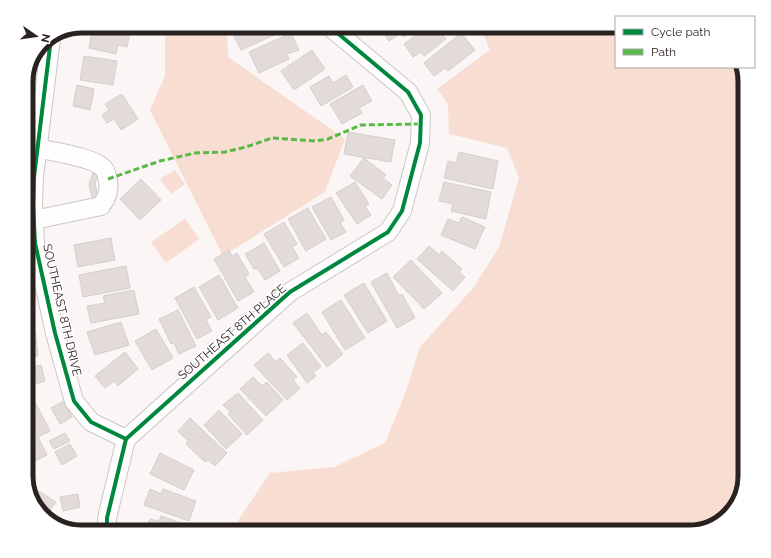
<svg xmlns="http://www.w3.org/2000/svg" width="771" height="558" viewBox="0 0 771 558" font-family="Raleway,sans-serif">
	<rect width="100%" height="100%" fill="#fbf6f5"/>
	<g fill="#f8ddd3">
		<path d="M165,26H227L228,57L345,139L325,192L223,256L150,110L165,76Z"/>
		<path d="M480,26H616V67H741L745,82V476L734,510L714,526L689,532H232L233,528L270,473L334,467L385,443L405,394L420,347L473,288L499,247L519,178L507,148L449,134L448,104L437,89L490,50Z"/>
		<path d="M175,170L185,184L171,194L160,179Z"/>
		<path d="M185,219L199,239L166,263L151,242Z"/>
	</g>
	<g fill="#e2dbd9" stroke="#d4cecc">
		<path d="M93,26H104L130,32L127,47L118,45L116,54L89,48Z"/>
		<path d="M246,26H292V27L241,50L233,34L247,28Z"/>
		<path d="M381,26H419L404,37L401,33L389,41L379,27Z"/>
		<path d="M428,26H436L446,39L424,56L421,52L413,57L404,44Z"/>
		<path d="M291,33L299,50L287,54L289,59L259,73L249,52Z"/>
		<path d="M461,33L475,50L448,71L445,68L434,76L424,63Z"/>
		<path d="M312,50L325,69L294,90L281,71Z"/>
		<path d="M84,56L117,61L113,85L80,80Z"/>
		<path d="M346,75L353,87L321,106L310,87L329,76L333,83Z"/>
		<path d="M77,85L94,89L90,110L73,106Z"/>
		<path d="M363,85L372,101L359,108L362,113L342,124L330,104Z"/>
		<path d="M122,94L138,119L121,130L114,119L107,123L102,115L109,110L105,104Z"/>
		<path d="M348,132L395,140L391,162L344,154Z"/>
		<path d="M459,152L498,161L493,189L444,178L448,161L456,163Z"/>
		<path d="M364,158L386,175L383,178L392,185L382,199L350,176Z"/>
		<path d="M93,173L98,174L95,184L98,197L92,198L89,184Z"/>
		<path d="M141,179L161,200L140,220L120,199Z"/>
		<path d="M355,182L369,204L365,206L371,215L357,224L336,193Z"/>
		<path d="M444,182L491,192L486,219L451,211L453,204L439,201Z"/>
		<path d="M331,197L344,220L340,223L346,232L331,240L312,207Z"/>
		<path d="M308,208L326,239L306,251L288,219Z"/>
		<path d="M462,217L485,227L475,249L441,235L448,219L459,223Z"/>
		<path d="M284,222L297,244L292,247L299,258L284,267L264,234Z"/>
		<path d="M111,238L115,260L78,267L74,245Z"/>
		<path d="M264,243L280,271L265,280L257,268L254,269L245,254Z"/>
		<path d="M429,246L439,255L442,251L462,269L459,272L465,277L453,291L417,259Z"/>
		<path d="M229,250L232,256L237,253L249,274L245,277L254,292L238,301L214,259Z"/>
		<path d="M411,260L442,293L424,309L393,277Z"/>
		<path d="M126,266L130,288L83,297L79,275Z"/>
		<path d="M387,273L399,296L402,294L415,318L397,328L371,282Z"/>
		<path d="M219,275L238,308L218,320L199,287Z"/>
		<path d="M364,283L387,321L368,333L344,295Z"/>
		<path d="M194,287L211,317L206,320L212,331L197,339L175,298Z"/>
		<path d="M134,290L139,314L91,323L87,306L105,303L103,296Z"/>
		<path d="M341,300L365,338L345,350L322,312Z"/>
		<path d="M26,304H29L31,329H26Z"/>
		<path d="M178,310L196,346L179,354L174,343L171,344L159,319Z"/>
		<path d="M307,313L322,335L326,332L343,354L327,367L293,323Z"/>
		<path d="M121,322L129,345L95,355L87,332Z"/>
		<path d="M156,329L173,358L152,370L135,341Z"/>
		<path d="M35,331L38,356L26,357V332Z"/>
		<path d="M303,343L321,367L313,372L316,376L307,383L287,355Z"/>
		<path d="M125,352L138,369L118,386L114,381L105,388L95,376Z"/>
		<path d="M268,353L276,362L280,358L297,377L293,380L300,388L287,400L254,365Z"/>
		<path d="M29,362L30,368L41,365L45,381L26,387V363Z"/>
		<path d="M253,377L262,386L267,382L283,400L266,416L240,389Z"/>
		<path d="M238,393L263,420L247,435L228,414L230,412L223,405Z"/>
		<path d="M33,398L50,431L38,437L47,455L26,466V401Z"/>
		<path d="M64,401L72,417L60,424L51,408Z"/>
		<path d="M219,410L242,434L226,449L204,425Z"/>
		<path d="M190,418L227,453L215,466L208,460L205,462L186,444L188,441L178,431Z"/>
		<path d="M65,433L70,441L54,449L49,441Z"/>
		<path d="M70,444L77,456L62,465L55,452Z"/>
		<path d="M160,453L194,470L184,490L150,474Z"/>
		<path d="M29,485L56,502L45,517L33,504L28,486Z"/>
		<path d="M150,489L161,494L163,489L196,501L189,521L144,505Z"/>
		<path d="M78,494L80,507L63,511L60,497Z"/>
		<path d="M161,516L187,525L185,532H146L150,519L159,521Z"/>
		<path d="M78,523L80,531L65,526Z"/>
	</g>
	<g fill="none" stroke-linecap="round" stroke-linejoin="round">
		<defs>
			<g id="street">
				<path d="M51,38L34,177L33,205L35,243L55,333L74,401L91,422L126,439"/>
				<path d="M34,220L101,206C107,198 110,191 108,181C107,176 106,170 102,167C92,157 53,152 38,148"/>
				<path d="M107,532V518L126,439L290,292L388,232L402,211L420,143L421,115L408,92L329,26"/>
			</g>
		</defs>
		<use href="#street" stroke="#ccc6c4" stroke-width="20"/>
		<use href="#street" stroke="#fefefe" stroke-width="18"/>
		<path stroke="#58b947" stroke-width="3" stroke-dasharray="6 3" stroke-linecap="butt" d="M108,179L160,161L195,153L225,152L246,147L272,138L315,141L328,139L361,125L420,124"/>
		<defs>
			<g id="cycleway">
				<path d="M51,38L34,177L33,205L35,243L55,333L74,401L91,422L126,439"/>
				<path d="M107,532V518L126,439L290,292L388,232L402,211L420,143L421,115L408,92L329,26"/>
			</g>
		</defs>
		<use href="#cycleway" stroke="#fff" stroke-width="6"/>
		<use href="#cycleway" stroke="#00873e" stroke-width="4"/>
	</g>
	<g text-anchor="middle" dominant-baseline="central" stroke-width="3" stroke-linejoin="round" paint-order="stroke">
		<g font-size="12" fill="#2a221f" stroke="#fff">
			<text transform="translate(62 310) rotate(77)">SOUTHEAST 8TH DRIVE</text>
			<text transform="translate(232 332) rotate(-41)">SOUTHEAST 8TH PLACE</text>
		</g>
	</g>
	<path d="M0 0H771V558H0ZM82 33H689A49 49 0 0 1 738 82V476A49 49 0 0 1 689 525H82A49 49 0 0 1 33 476V82A49 49 0 0 1 82 33Z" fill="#fff" fill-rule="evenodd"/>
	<path fill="none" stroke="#2a221f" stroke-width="5" d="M82 33H689A49 49 0 0 1 738 82V476A49 49 0 0 1 689 525H82A49 49 0 0 1 33 476V82A49 49 0 0 1 82 33Z"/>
	<rect x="615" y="16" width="140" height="52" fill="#ffffff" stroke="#aaa7a5"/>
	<rect x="623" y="29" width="20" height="6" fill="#00873e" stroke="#aaa7a5"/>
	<text x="651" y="36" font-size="12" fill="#2a221f">Cycle path</text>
	<rect x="623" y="49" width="20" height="6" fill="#58b947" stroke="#aaa7a5"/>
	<text x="651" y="56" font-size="12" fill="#2a221f">Path</text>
	<g transform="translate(36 36) rotate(103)" stroke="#ffffff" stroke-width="3" paint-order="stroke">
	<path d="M0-3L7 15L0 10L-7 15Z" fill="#2a221f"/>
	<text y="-6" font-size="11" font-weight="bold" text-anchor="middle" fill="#2a221f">N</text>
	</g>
</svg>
